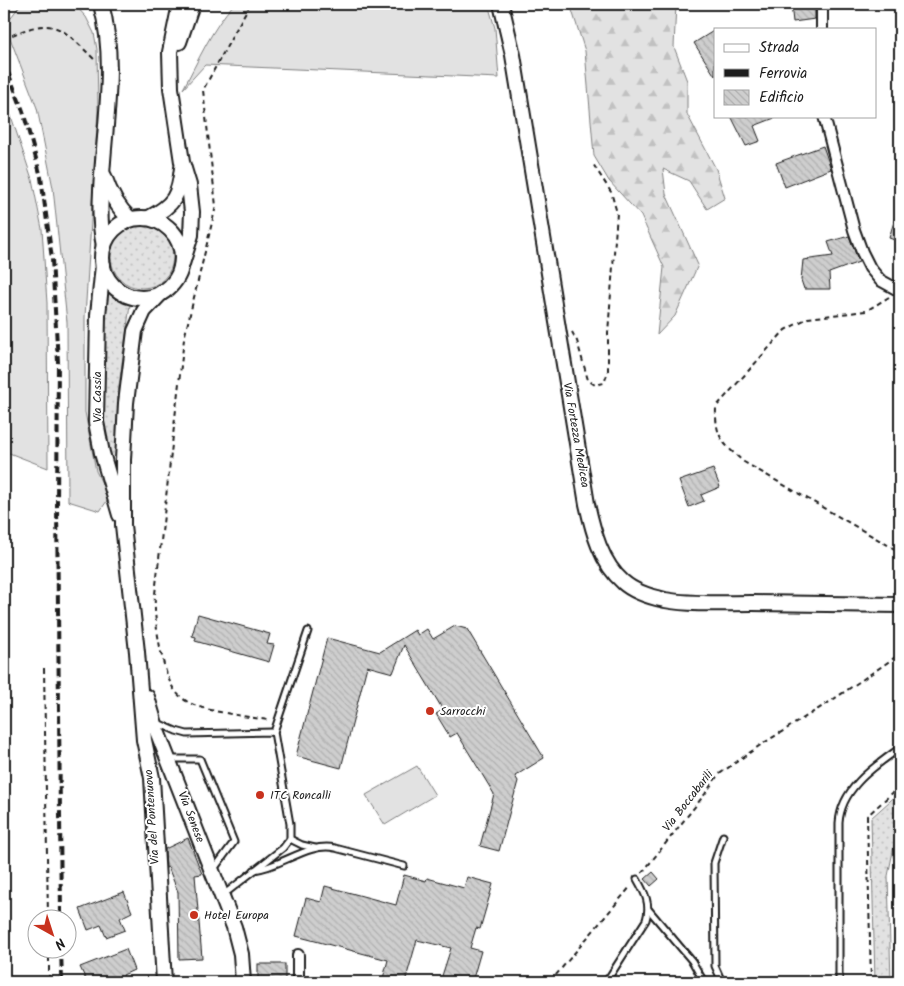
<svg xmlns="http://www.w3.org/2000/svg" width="904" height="986" viewBox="0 0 904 986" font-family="Kalam,sans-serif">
	<defs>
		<pattern id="grass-dots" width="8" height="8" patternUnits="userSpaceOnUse" patternTransform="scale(1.25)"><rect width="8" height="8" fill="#e2e2e2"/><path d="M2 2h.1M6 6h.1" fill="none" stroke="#c1c1c1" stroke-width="1.8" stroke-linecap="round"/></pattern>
		<pattern id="forest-firs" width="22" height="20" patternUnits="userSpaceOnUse" patternTransform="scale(1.25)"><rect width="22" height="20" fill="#e2e2e2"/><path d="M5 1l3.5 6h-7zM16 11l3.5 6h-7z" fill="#c1c1c1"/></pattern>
		<pattern id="building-back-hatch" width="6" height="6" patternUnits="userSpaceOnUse" patternTransform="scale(1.25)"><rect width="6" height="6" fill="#cecece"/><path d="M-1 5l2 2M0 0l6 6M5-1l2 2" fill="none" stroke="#b0b0b0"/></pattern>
	</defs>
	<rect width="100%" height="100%" fill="#fff"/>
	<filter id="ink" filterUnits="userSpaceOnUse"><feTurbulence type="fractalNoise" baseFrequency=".02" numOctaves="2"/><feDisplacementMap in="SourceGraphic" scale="10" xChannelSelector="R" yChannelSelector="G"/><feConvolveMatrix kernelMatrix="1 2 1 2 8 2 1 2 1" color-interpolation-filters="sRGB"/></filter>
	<g filter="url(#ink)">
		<g fill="url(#grass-dots)" stroke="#7f7f7f">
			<circle cx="142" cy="257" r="31"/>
			<path d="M107,292L130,305L118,393L116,457L118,470L117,472H114L112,467L101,403Z"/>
			<path d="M900,792V836H896L888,876L891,982H875L871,818Z"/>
		</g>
		<path fill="url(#forest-firs)" stroke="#7f7f7f" d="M570,4H676L674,47L687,81V114L716,169L725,198L707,209L689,181L663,169L666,194L698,265L675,316L657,335L664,267L641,216L609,181L594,156L585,51Z"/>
		<g fill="#e2e2e2" stroke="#7f7f7f">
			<path d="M21,4H74L86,17L94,33L97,49L98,110L85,317V412L96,471L109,498L100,511L68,501L67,322L53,188L37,108L5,25Z"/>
			<path d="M234,4H488L495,28L499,78L205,65L183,89C198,61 212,28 234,4Z"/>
			<path d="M4,95L32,179L42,229L47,303L48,468L4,451Z"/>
			<path d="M417,766L435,795L385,825L366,795Z"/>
		</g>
		<g fill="url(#building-back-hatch)" stroke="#1c1c1c">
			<path d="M791,4H815V19L793,22Z"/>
			<path d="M715,30V76L694,43Z"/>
			<path d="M731,116H777V117L754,126L760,141L746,146Z"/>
			<path d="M823,146L831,169L785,187L776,163Z"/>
			<path d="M898,208H900V242L889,238Z"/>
			<path d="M849,236L859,262L829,273L830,289H804L801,280L803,260L833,256L828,242Z"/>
			<path d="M713,469L720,487L701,495L704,501L689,507L679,481Z"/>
			<path d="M198,614L270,634L267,644L274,645L269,662L195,641L196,637L192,636Z"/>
			<path d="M455,626L467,629L544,758L515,776L518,781L499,851L480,846L494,794L457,733L450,737L436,714L443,710L404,645L393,673L367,666L341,768L296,756L327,638L380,652L415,630L418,635L427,629L433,639Z"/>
			<path d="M188,838L202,874L195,875L202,958L179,959L178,892L168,867L166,868L165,849Z"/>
			<path d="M653,872L659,879L651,886L645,879Z"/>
			<path d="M404,875L426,881L427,878L464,888L467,877L493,884L480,929L476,928L470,948L481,951L472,982H440L451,948L417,940L405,982H382L388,960L296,936L306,898L321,902L325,886L396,905Z"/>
			<path d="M124,892L132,912L120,918L125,930L106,937L101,925L88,930L80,909Z"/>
			<path d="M126,949L134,970L123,975L126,982H87L80,967Z"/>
			<rect x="258" y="964" width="27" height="18"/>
		</g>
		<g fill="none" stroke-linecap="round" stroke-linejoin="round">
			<defs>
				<g id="service">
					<path d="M158,723L176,731L187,734L274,732L290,824V839L283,848L222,896"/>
					<path d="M274,732L308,631"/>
					<path d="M169,759H200L234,842L214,869"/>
					<path d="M290,839L302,845L315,848"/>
					<path d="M254,870C282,867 308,842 335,848L404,866"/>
					<path d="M649,910L692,961L704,982"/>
					<path d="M606,982L646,920C651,904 645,893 637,879"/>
					<path d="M722,982L715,966L714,863L723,836"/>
					<path d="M839,982V823C841,788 875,766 900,748"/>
				</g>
				<g id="minor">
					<path d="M822,4V29"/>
					<path d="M824,116L854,230L862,252L870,268L880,280L900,291"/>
					<path d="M298,955V982"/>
				</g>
				<g id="secondary">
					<path d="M101,4C115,54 107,109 103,161C101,189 98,218 104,246"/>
					<path d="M180,4L170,52L171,88L182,162L189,185L192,212L191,235L181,267"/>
					<path d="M501,4L513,55L587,504C593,531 601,563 623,582C634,592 651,597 665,600C693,605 723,603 752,603C801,604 851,604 900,605"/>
					<path d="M179,42L192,4"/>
					<path d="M104,176C110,194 117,207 130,219"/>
					<path d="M149,218C174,205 179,196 182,168"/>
					<circle cx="142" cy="258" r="40"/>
					<path d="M103,265L98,315L96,422L102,453L120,515"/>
					<path d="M162,292L144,311L135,331L126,403L123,460V525L137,652L144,740L152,778L164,982"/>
					<path d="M147,697L157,731L234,927L241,954L243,982"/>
				</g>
			</defs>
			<use href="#service" stroke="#1c1c1c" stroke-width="9"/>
			<use href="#minor" stroke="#1c1c1c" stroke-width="14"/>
			<use href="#secondary" stroke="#1c1c1c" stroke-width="18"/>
			<g stroke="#1c1c1c" stroke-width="2" stroke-dasharray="5 4" stroke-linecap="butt">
				<path d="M250,4L203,90L216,206L184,339L155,594C154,614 157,632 161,652C170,693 178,704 220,712C236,715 253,718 269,720"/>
				<path d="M4,39C54,15 59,25 96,61"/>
				<path d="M889,297L866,311L808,318L785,330L716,407C715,437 722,443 744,462L900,552"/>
				<path d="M572,332L577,341L588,380L595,385L604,383L608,372V333L617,213L611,192L593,164"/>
				<path d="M44,668L48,918"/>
				<path d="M642,873L705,794L718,775L759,746L831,701L900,654"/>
				<path d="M49,948V982"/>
				<path d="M550,982L631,886"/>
				<path d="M871,982L867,816L900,786"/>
			</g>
			<use href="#service" stroke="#fff" stroke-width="5"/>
			<use href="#minor" stroke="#fff" stroke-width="10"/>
			<use href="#secondary" stroke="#fff" stroke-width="14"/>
			<g stroke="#1c1c1c" stroke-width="4" stroke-dasharray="8 4" stroke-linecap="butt">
				<path d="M4,62L23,111L41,177L52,259L58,362L57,505L61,918"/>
				<path d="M61,948L62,982"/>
			</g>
		</g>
	</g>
	<g fill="#c8321e" stroke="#fff" stroke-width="2">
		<circle cx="430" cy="711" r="5"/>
		<circle cx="260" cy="795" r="5"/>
		<circle cx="194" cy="915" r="5"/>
	</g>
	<g text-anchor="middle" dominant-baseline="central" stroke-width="4" stroke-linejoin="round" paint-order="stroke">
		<g font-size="12" fill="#1c1c1c" stroke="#fff">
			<text transform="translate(97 397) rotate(-90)">Via Cassia</text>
			<text transform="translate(576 435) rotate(80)">Via Fortezza Medicea</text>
			<text transform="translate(688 801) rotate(-52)">Via Boccabarili</text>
			<text transform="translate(152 817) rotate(-94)">Via del Pontenuovo</text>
			<text transform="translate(191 817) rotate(69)">Via Senese</text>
		</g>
		<g font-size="12" fill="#1c1c1c" stroke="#fff" text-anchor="start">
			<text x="440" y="711">Sarrocchi</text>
			<text x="270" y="795">ITC Roncalli</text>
			<text x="204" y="915">Hotel Europa</text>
		</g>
	</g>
	<rect width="904" height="986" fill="none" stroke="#fff" stroke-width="20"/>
	<rect x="10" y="10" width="884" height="966" fill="none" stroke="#1c1c1c" stroke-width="2" filter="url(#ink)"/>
	<rect x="714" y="28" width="162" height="90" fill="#ffffff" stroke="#a4a4a4"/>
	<rect x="724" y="44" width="25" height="8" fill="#ffffff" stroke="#a4a4a4"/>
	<text x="759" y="52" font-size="15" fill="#1c1c1c">Strada</text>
	<rect x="724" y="69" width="25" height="8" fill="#1c1c1c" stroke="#a4a4a4"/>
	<text x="759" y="78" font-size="15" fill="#1c1c1c">Ferrovia</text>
	<rect x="724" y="90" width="25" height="15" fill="url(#building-back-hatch)" stroke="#a4a4a4"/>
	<text x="759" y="102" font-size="15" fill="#1c1c1c">Edificio</text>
	<g transform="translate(52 934) rotate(141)"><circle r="24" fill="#ffffff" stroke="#a4a4a4"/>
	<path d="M0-4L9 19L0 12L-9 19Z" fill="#c8321e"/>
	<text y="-8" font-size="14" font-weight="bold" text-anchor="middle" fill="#1c1c1c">N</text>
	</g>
</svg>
